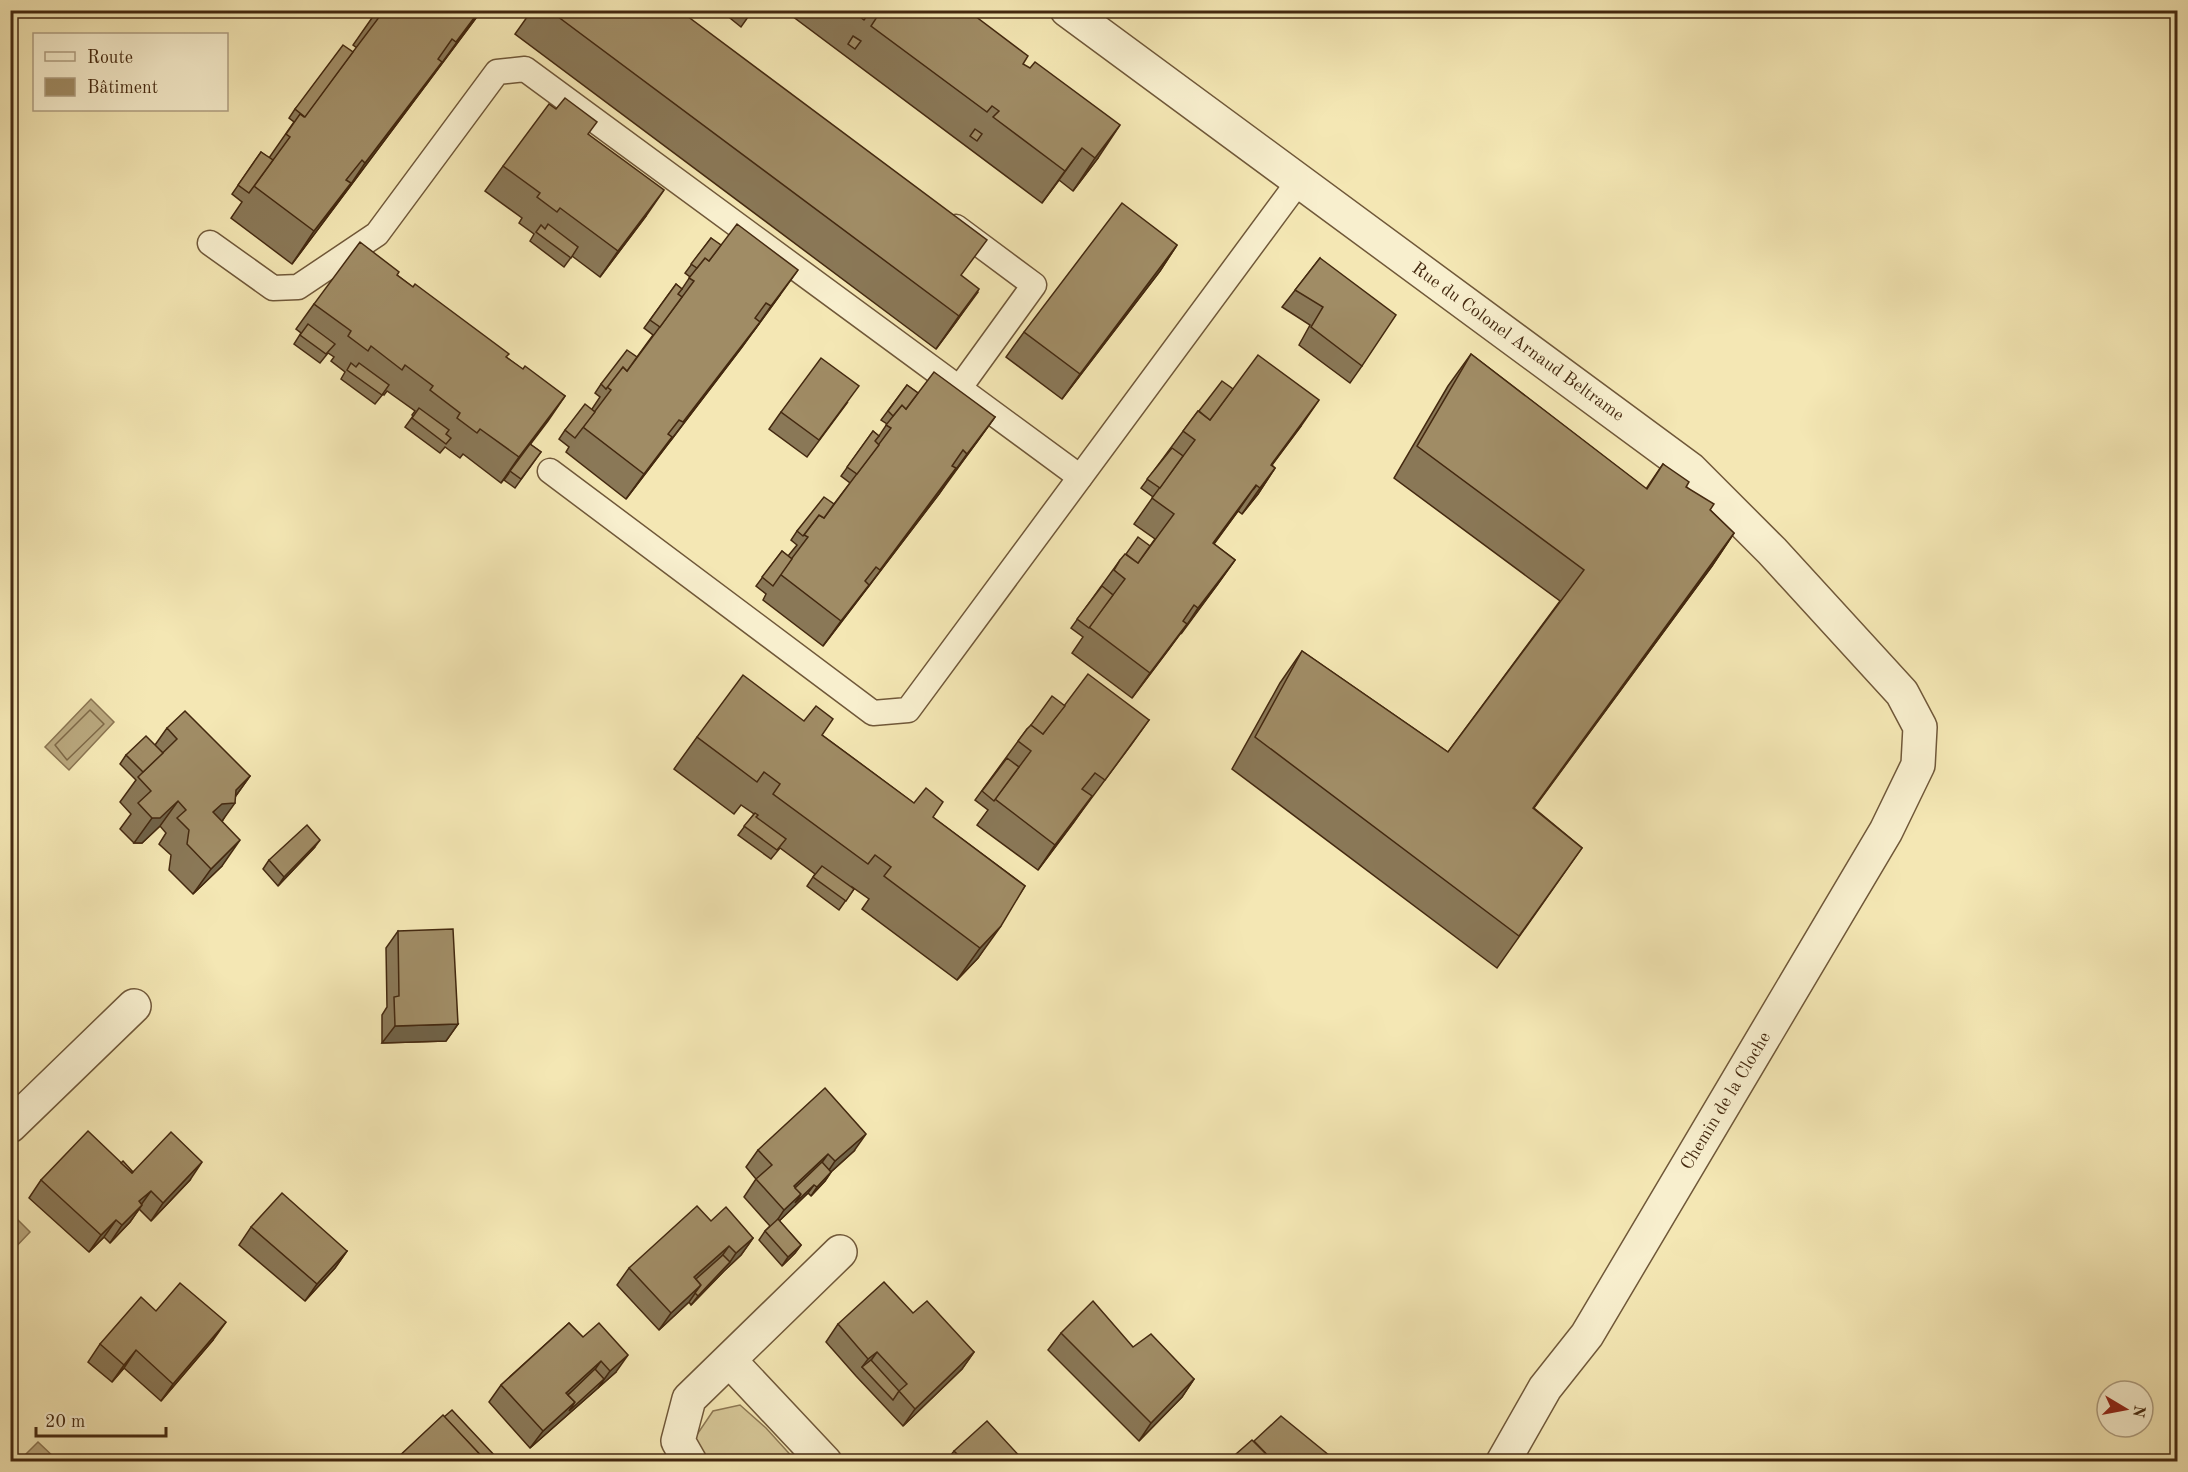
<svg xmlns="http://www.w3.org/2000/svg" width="2188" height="1472" viewBox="0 0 2188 1472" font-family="'Old Standard TT',serif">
	<rect width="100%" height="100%" fill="#f4e7b4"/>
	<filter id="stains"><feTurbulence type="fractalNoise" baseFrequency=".00333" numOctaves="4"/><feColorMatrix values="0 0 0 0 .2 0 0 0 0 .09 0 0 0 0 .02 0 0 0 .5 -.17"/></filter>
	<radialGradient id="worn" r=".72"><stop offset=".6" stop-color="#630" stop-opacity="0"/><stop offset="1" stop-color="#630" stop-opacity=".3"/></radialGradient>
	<path fill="#d6c798" stroke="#8d7854" stroke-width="1.5" d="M740,1405L766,1428L796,1461H704L696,1453V1436L713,1411Z"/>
	<g fill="#b8a67c" stroke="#8a7451" stroke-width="1.5">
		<path d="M91,699L114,722L69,770L45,747Z"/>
		<path d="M12,1214L30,1232L11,1252L10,1216Z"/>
		<path d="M38,1442L58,1461H19Z"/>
	</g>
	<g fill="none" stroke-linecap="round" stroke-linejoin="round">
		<path stroke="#7e6846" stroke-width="1.5" d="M90,710L104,724L67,760L55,745Z"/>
		<defs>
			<g id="lane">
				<path d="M956,227L1034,285L958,390"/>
				<path d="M210,243L273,288L298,287L377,234L497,72L525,69L1080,477"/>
				<path d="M550,471L873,713L908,710L1299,181"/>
			</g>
			<g id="street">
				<path d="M1067,10L1690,469L1772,551L1902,693L1920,727L1918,765L1886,831L1587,1335L1545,1388L1503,1462"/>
				<path d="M10,1126L134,1006"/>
				<path d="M730,1361L825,1462"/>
				<path d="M690,1462L678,1441L689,1399L840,1252"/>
			</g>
		</defs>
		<use href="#lane" stroke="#705839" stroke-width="27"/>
		<use href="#street" stroke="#705839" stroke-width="36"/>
		<use href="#lane" stroke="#f8efce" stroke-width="24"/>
		<use href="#street" stroke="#f8efce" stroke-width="33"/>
	</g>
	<g fill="#8a7857" stroke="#442910" stroke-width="1.5">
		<path d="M369,10H482L292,264L231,218L242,202L232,194L261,152L269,158L294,122L289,118L295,109L353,52L357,48L353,45L374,15Z"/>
		<path d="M532,10H679L978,292L936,349L515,34Z"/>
		<path d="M720,10H753L741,27Z"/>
		<path d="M784,10H967L1023,64L1098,158L1073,191L1059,180L1042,203Z"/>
		<path d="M588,134L646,216L600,277L572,256L564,267L530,241L534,234L519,223L522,218L485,191L503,166Z"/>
		<path d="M711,238L780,295L742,347L626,499L566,452L569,447L559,439L565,430L592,409L600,397L595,393L601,384L637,357L653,335L644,328L676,284L682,289L690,277L685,273Z"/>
		<path d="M1177,245L1160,271L1062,399L1006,357L1024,332Z"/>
		<path d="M1320,258L1362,366L1350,383L1299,345L1310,325L1282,307Z"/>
		<path d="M397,275L522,369L565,396L530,444L541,452L515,488L504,480L509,473L501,483L463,454L460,458L445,447L440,453L405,427L413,416L412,415L415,411L387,391L384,395L383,394L375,404L341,379L345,372L331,361L334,357L328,353L320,363L294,344L301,333L296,329L314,304Z"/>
		<path d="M1471,354L1646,489L1663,464L1734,533L1712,566L1534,808L1582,848L1497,968L1232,769L1280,683L1302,651L1448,752L1560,601L1394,478L1448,386Z"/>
		<path d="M907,385L918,393L995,417L939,494L823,646L763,600L766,594L756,586L782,551L788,556L797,545L791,540L797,531L834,504L850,483L841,476L873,431L879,436L887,424L881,420Z"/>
		<path d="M1233,389L1301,426L1272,465L1275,468L1258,494L1242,514L1238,511L1214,544L1235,560L1217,585L1132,698L1072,653L1083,637L1071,628L1120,560L1150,546L1155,539L1134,524L1153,497L1141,488L1198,411H1199Z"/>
		<path d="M847,403L807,457L769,429L781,412Z"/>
		<path d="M1065,706L1149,720L1131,745L1038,870L977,825L988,810L975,800L1027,729Z"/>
		<path d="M167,728L250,776L235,797L222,822V866L193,894L169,870L171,855L159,844L166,833L160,826L142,843H134L120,829L131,814L120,802L136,780L120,764L126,755L155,745Z"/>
		<path d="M822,735L1025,886L978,958L957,980L862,909L869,899L852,887V888L854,889L839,910L807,886L815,874L780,848L771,859L738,835L754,814L741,805L734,814L674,769L697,737Z"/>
		<path d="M314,848L278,886L263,869L269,860Z"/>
		<path d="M398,931L458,1024L446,1041L382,1043V1015L387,1007L386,948Z"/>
		<path d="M758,1150L854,1151L831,1172L825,1181L811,1196L808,1193L779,1221L801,1245L795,1253L782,1266L759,1240L765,1231L770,1226L744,1197L756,1179L746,1167Z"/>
		<path d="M121,1163L133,1172L190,1180L151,1221L139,1209L130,1222L110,1243L104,1237L89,1252L29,1198L41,1180Z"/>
		<path d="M711,1221L753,1238L741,1255L724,1271L691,1305L689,1302L659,1330L617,1285L629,1268Z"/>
		<path d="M251,1227L347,1251L335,1268L305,1301L239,1245Z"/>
		<path d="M156,1311L213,1340L161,1401L124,1368L112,1382L88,1362L100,1344Z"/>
		<path d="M913,1313L974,1352L962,1369L903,1426L856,1376L826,1342L838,1324Z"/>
		<path d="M569,1323L616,1372L530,1448L489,1402L501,1385Z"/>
		<path d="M1061,1333L1133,1347L1194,1379L1182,1397L1139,1441L1048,1350Z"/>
		<path d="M954,1451L1024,1461H946Z"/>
	</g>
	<g fill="#706247" stroke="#442910" stroke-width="1.5">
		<path d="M480,10H482L292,264L314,231L349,187L365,163L442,62L426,85Z"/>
		<path d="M1120,125L1098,158L1073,191L1095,158Z"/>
		<path d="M1082,148L1059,180L1042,203L1065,171Z"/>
		<path d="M664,190L646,216L600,277L618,251Z"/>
		<path d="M1177,245L1160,271L1062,399L1080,374Z"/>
		<path d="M798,270L780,295L753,332L771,306Z"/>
		<path d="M979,289L956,322L936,349L959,316Z"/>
		<path d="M760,322L742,347L626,499L644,474L672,437L660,454L672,439Z"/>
		<path d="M565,396L548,421L501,483L519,457Z"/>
		<path d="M1319,400L1301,426L1253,490L1271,465Z"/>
		<path d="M995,417L977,442L949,479L967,454Z"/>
		<path d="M956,468L939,494L862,595L823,646L841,621L869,585L857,601L869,586Z"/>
		<path d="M1275,468L1258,494L1242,514L1260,488Z"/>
		<path d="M1256,485L1238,511L1195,569L1213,543Z"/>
		<path d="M1734,533L1712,566L1510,840L1533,808Z"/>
		<path d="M1235,560L1217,585L1181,634L1198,608Z"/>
		<path d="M1187,624L1169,649L1132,698L1150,673Z"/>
		<path d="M250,776L232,801L235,803L217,828L213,812Z"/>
		<path d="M1092,796L1074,822L1038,870L1055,845Z"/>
		<path d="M178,801L160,826L142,843H134L152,818Z"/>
		<path d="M240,840L222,866L193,894L211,869Z"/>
		<path d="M320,840L314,848L278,886L284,877Z"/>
		<path d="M1001,926L978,958L957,980L980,948Z"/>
		<path d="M458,1024L446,1041L382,1043L395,1026Z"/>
		<path d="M866,1134L854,1151L823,1179L835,1161Z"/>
		<path d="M828,1154L816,1171L788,1195L794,1186Z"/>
		<path d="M202,1162L190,1180L151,1221L163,1203Z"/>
		<path d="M831,1172L825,1181L811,1196L817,1187Z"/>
		<path d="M814,1185L808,1193L772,1228L784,1210L801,1194Z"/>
		<path d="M151,1191L138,1209L139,1201Z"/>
		<path d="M142,1205L130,1222L110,1243L122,1225Z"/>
		<path d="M116,1220L104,1237L89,1252L101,1235Z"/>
		<path d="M753,1238L741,1255L724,1271L691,1305L698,1296L730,1262L736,1253Z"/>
		<path d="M801,1245L795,1253L782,1266L788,1257Z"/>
		<path d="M729,1246L717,1263L690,1288L694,1277Z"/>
		<path d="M347,1251L335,1268L305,1301L317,1284Z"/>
		<path d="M701,1285L689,1302L659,1330L671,1313Z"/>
		<path d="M226,1322L213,1340L161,1401L173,1384Z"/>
		<path d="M136,1350L124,1368L112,1382L124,1365Z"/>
		<path d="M877,1352L865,1369L862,1367L868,1359Z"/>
		<path d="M974,1352L962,1369L903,1426L915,1409Z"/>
		<path d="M628,1355L616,1372L598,1388L610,1371Z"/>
		<path d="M601,1361L589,1378L560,1401L566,1393Z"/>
		<path d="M604,1379L598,1388L530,1448L543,1431L575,1402Z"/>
		<path d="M1194,1379L1182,1397L1139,1441L1151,1423Z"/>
	</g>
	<g fill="#a08c65" stroke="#442910" stroke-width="1.5">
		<path d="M377,10H480L456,42L452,39L438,59L442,62L365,163L362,160L346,180L351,183L314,231L254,186L290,137L286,134L300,114L304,117L380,16L376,13Z"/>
		<path d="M549,10H679L987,240L961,275L979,289L959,316Z"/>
		<path d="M851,10H967L1028,56L1023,64L1030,68L1035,62L1120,125L1095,158L1082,148L1065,171L993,117L999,111L992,106L987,112L871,26L877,17L870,12L864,20Z"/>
		<path d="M853,36L861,41L855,49L848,44Z"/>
		<path d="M343,45L353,52L305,117L295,109Z"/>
		<path d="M565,98L597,122L588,134L664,190L618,251L560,208L557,212L537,197L540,193L503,166L549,104L556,109Z"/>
		<path d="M975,129L982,134L977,141L970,136Z"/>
		<path d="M261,152L273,160L249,193L238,185Z"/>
		<path d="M1122,203L1177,245L1080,374L1024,332Z"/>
		<path d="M548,224L578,247L571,258L536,232L541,225L545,229Z"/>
		<path d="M737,224L798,270L771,306L766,303L755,318L760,322L683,422L679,420L668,434L672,437L644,474L583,427L611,390L607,387L618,372L623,367L627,371L694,281L689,278L705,258L709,261Z"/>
		<path d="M711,238L721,245L709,261L705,258L697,268L691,264Z"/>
		<path d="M360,242L399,272L397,275L413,287L415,284L509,354L506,357L523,369L525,366L565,396L519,457L480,429L477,433L457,418L460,413L430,390L433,386L405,365L402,370L371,346L368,351L348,336L351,331L314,304Z"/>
		<path d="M1320,258L1396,315L1362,366L1311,327L1323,307L1295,290Z"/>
		<path d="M676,284L682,289L678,294L682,297L660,327L650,320Z"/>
		<path d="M308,324L335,344L326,354L300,335Z"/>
		<path d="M627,350L637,357L627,371L623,367L606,389L601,384Z"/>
		<path d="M1471,354L1647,489L1663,464L1689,482L1686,487L1714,504L1710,510L1734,533L1533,808L1582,848L1519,936L1255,737L1302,651L1448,752L1584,570L1417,446Z"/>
		<path d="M1258,355L1319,400L1271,465L1275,468L1260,488L1256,485L1213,543L1235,560L1198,608L1194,605L1183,621L1187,624L1150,673L1089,627L1125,579L1114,570L1120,560L1125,554L1138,563L1174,514L1152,498L1195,440L1183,431L1198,411L1210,420Z"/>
		<path d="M821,358L859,386L819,440L781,412Z"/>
		<path d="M351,363L356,367L359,363L389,385L382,395L347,370Z"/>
		<path d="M934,372L995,417L967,454L963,450L952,466L956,468L880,570L876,567L865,581L869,585L841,621L780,574L808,537L804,535L819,515L824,518L891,428L886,425L902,405L906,409Z"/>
		<path d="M1222,381L1233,389L1210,420L1199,411Z"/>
		<path d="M907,385L918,393L906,409L902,405L893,416L888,411Z"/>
		<path d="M585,404L595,412L575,438L565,430Z"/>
		<path d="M419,408L449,430L446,434L451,438L446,444L412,418Z"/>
		<path d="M873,431L879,436L875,441L879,445L857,474L847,467Z"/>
		<path d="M530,444L541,452L521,479L510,471Z"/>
		<path d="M1172,448L1183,456L1160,488L1147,479Z"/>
		<path d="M824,497L834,504L824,518L819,515L803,536L797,531Z"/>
		<path d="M1138,537L1150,546L1138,563L1126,554Z"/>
		<path d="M782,551L792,559L773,586L762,577Z"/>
		<path d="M1102,586L1113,595L1089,628L1077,619Z"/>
		<path d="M1088,674L1149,720L1105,780L1095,773L1082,789L1092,796L1055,845L995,799L1031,751L1018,741L1027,729L1031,725L1043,734Z"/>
		<path d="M743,675L804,721L816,706L833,719L822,735L914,803L926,788L943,802L933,817L1025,886L1001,926L980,948L884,876L891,867L875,855L868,864L773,794L780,784L764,772L757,782L697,737Z"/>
		<path d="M1052,696L1065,706L1043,734L1031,725Z"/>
		<path d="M185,711L250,776L236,790L235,803L222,804L213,812L240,840L211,869L187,844L189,830L177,818L186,810L178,801L160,818H152L138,803L151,791L138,777L177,739L167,728Z"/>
		<path d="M146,736L163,753L143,772L126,755Z"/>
		<path d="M1007,758L1019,767L994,801L982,791Z"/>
		<path d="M755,813L758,815L756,817L786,839L777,850L744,826Z"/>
		<path d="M307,825L320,840L284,877L269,860Z"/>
		<path d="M822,866L854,889L846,901L813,877Z"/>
		<path d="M453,929L458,1024L395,1026L394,997L399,996L398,931Z"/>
		<path d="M825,1088L866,1134L835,1161L828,1154L794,1186L801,1194L784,1210L756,1179L772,1165L758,1150Z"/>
		<path d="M88,1131L132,1173L171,1132L202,1162L163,1203L151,1191L139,1201L142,1205L122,1225L116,1220L101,1235L41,1180Z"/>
		<path d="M123,1161L133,1172L132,1173L121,1163Z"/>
		<path d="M822,1162L831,1172L817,1187L814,1185L795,1203L801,1194L795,1188Z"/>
		<path d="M282,1193L347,1251L317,1284L251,1227Z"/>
		<path d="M697,1206L711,1221L726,1207L753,1238L736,1253L729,1246L694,1277L701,1285L671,1313L629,1268Z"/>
		<path d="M778,1219L801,1245L788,1257L765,1231Z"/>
		<path d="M723,1255L730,1262L698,1296L695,1293L701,1285L696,1279Z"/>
		<path d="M884,1282L913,1313L927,1301L974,1352L915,1409L899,1391L907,1384L877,1352L868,1359L838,1324Z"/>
		<path d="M180,1283L226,1322L173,1384L136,1350L124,1365L100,1344L141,1297L156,1311Z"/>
		<path d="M1093,1301L1133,1347L1151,1334L1194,1379L1151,1423L1061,1333Z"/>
		<path d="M569,1323L583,1337L599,1323L628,1355L610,1371L601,1361L566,1393L575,1402L543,1431L501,1385Z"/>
		<path d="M871,1360L899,1391L893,1400L862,1367Z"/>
		<path d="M595,1369L604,1379L569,1411L575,1402L568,1395Z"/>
		<path d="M452,1410L496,1457L492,1461H486L444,1417Z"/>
		<path d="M443,1415L486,1461H394Z"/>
		<path d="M1281,1416L1330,1456L1324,1461H1273L1254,1441Z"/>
		<path d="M987,1421L1024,1461H964L954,1451Z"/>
		<path d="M1252,1440L1273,1461H1228Z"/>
	</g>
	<g text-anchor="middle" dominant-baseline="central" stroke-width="5" stroke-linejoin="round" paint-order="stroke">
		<g font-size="18" fill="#442910" stroke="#f8efce">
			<text transform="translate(1518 342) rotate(36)">Rue du Colonel Arnaud Beltrame</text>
			<text transform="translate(1726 1101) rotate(-59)">Chemin de la Cloche</text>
		</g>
	</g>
	<rect width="2188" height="1472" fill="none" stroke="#f4e7b4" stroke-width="36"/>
	<rect x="12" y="12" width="2164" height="1448" fill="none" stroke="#442910" stroke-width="3"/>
	<rect x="18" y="18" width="2152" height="1436" fill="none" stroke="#442910" stroke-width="1.5"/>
	<rect x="33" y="33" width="195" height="78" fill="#f8efce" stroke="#b0a082" stroke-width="1.5"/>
	<rect x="45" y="52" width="30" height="9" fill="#f8efce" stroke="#b0a082" stroke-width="1.5"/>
	<text x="87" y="63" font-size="18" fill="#442910">Route</text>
	<rect x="45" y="78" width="30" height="18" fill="#a08c65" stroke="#b0a082" stroke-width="1.5"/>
	<text x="87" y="93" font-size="18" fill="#442910">Bâtiment</text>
	<g transform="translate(2125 1409) rotate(100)"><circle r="28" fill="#f8efce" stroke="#b0a082" stroke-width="1.5"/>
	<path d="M0-4.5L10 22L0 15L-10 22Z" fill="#8f2418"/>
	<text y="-9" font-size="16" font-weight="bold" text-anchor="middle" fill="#442910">N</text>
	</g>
	<path d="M36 1427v9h130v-9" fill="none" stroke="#442910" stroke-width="3"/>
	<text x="45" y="1427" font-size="18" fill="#442910" stroke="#f8efce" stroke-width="4.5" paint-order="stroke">20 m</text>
	<rect width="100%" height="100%" filter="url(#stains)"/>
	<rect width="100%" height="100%" fill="url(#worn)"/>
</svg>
